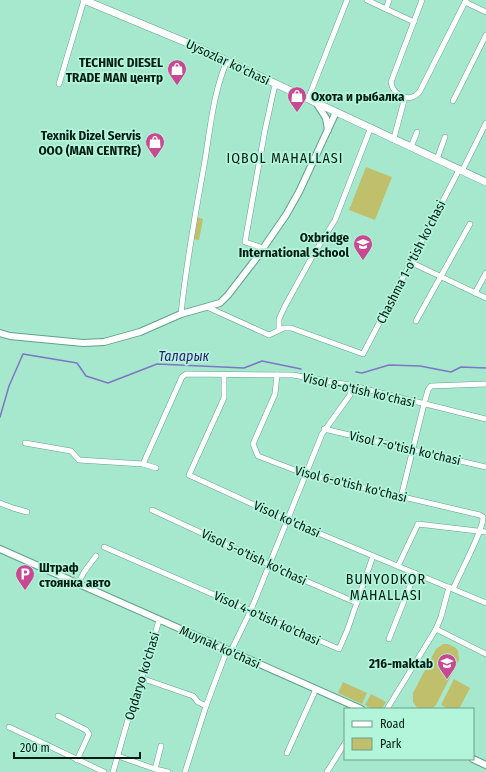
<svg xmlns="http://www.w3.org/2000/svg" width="486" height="772" viewBox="0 0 486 772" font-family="'Fira Sans Condensed',sans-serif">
	<rect width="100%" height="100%" fill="#a6e8ce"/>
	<g fill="#c0bf6b">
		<path d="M366,167L392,177L375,220L349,210Z"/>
		<path d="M197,217L203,219L199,240L193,239Z"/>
		<path d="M443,644H448L456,648L458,651L459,660L436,705L432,709H418L413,702V693L436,649Z"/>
		<path d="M454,679L470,688L459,709H449L441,705Z"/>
		<path d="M343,682L367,693L362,704L338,693Z"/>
		<path d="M371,694L386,702L382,709H372L365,705Z"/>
	</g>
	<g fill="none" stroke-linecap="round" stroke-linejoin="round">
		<g stroke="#7f75c3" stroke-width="1.5">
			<path d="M356,372L362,373L389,365L420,366L451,372L461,367L486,368"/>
			<path d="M0,417L9,386L23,354L77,363L86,376L108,383L157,364L244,368L262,361L301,369"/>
		</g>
		<defs>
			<g id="minor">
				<path d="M367,0L386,9L389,0"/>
				<path d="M422,0L391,82C393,96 411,104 420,91L466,0"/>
				<path d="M465,2L486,12"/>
				<path d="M386,9L414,22"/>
				<path d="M59,84L84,0"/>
				<path d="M308,99L347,0"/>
				<path d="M453,101L486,35"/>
				<path d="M394,138L405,97"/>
				<path d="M411,147L417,132"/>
				<path d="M437,159L445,137"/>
				<path d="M462,171L486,123"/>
				<path d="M263,248L245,242L265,130L274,89L276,84"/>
				<path d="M410,262L486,298"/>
				<path d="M475,293L486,273"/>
				<path d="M207,307L269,335L284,328H291L363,354L459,170"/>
				<path d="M181,314C186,264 195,215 204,166C210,131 213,93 227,61"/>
				<path d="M416,321L470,224"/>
				<path d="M279,330V319L285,306L312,257L335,220L371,127"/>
				<path d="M224,375V398L189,475L287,520L486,603"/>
				<path d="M277,375L275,394L253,444L258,456L305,474L480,515L483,517C484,529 459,575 453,589"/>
				<path d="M324,429L486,467"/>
				<path d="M25,443L71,451L79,460L143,464L156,468"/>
				<path d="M143,464L182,377L186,374L293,375L349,385L486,419"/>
				<path d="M401,497L424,404L428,390L431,386L486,384"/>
				<path d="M0,503L13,508L27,512"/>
				<path d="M152,510L292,575L357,603"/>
				<path d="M104,547L339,649L347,631L373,556"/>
				<path d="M398,566L418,524L486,532"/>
				<path d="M78,584L84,572L96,556"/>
				<path d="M436,629L486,654"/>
				<path d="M389,639L415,573"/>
				<path d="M231,651L251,610L322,434L350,395L352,386"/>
				<path d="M141,678L193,696L198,702L206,706"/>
				<path d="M387,709L436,629L441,617L449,587"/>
				<path d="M58,716L86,730L89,734L77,760"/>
				<path d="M9,727L104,772"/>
				<path d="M287,753L316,689"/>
				<path d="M118,756L155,769L168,772"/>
				<path d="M155,769L161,746"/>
				<path d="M113,772L135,695L147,663L159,620"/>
				<path d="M185,772L206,706L227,650"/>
				<path d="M327,772L345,743"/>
			</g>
			<g id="tertiary">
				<path d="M317,104L326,118L328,130"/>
				<path d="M0,333L10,336L83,343L104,342L140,332L181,314L220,303L228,295L255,260L286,215L299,192L336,112"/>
				<path d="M0,549L361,709"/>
				<path d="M473,759L486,765"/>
			</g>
			<path id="secondary" d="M84,0L197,47L486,182"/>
		</defs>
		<use href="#minor" stroke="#62a18a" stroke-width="6"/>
		<use href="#tertiary" stroke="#62a18a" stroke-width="8"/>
		<use href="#secondary" stroke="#62a18a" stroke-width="8"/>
		<use href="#minor" stroke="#fff" stroke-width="5"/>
		<use href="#tertiary" stroke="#fff" stroke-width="6"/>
		<use href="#secondary" stroke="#fff" stroke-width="7"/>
	</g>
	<defs>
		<symbol id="shop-pin" viewBox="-11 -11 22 30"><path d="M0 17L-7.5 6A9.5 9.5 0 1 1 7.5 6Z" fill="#c94892" stroke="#b3f5db"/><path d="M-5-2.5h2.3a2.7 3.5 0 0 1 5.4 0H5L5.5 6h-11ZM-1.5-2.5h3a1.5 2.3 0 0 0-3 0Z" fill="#fff"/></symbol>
		<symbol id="school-pin" viewBox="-11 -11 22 30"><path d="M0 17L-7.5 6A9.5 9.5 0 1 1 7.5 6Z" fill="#c94892" stroke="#b3f5db"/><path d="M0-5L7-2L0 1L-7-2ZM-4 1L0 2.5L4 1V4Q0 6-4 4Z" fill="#fff"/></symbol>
		<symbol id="parking-pin" viewBox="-11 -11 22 30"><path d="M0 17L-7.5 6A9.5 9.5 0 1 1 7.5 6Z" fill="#c94892" stroke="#b3f5db"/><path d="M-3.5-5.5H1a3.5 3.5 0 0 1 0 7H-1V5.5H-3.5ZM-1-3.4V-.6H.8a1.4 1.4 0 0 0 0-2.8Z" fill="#fff"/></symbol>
	</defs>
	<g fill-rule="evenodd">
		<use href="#shop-pin" x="166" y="58" width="22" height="30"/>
		<use href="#shop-pin" x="286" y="85" width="22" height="30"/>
		<use href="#shop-pin" x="144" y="131" width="22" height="30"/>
		<use href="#school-pin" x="352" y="233" width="22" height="30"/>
		<use href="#parking-pin" x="14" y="563" width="22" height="30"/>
		<use href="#school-pin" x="436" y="652" width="22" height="30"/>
	</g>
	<g text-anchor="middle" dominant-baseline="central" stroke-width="3.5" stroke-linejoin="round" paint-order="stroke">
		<g font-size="13" font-weight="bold" fill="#031d14" stroke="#b3f5db" text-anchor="end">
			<text x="163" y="62">TECHNIC DIESEL<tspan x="163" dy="15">TRADE MAN центр</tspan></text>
			<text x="311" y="96" text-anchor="start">Охота и рыбалка</text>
			<text x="141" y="135">Texnik Dizel Servis<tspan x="141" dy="15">OOO (MAN CENTRE)</tspan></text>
			<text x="349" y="237">Oxbridge<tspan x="349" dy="15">International School</tspan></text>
			<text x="39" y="567" text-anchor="start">Штраф<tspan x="39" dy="15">стоянка авто</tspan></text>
			<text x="433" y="663">216-maktab</text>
		</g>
		<g font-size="13" fill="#031d14" stroke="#b3f5db">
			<text transform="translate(228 62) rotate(25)">Uysozlar ko'chasi</text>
			<text transform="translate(411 262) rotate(-63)">Chashma 1-o'tish ko'chasi</text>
			<text transform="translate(359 390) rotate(13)">Visol 8-o'tish ko'chasi</text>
			<text transform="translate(405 448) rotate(13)">Visol 7-o'tish ko'chasi</text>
			<text transform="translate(351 484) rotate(14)">Visol 6-o'tish ko'chasi</text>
			<text transform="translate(287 519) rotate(24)">Visol ko'chasi</text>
			<text transform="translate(254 557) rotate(25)">Visol 5-o'tish ko'chasi</text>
			<text transform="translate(267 618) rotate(24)">Visol 4-o'tish ko'chasi</text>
			<text transform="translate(220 647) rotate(24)">Muynak ko'chasi</text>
			<text transform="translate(142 676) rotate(-73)">Oqdaryo ko'chasi</text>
		</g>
		<g font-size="14" letter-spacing="1" fill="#031d14" stroke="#b3f5db">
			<text x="285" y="158">IQBOL MAHALLASI</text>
			<text x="386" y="579">BUNYODKOR<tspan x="386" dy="16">MAHALLASI</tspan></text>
		</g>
		<g font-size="14" font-style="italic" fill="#331675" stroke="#b3f5db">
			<text x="184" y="356">Таларык</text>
		</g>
	</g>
	<rect x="344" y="708" width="130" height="52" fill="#b3f5db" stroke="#6d9f8b"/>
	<rect x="352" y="721" width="20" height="6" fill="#ffffff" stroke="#6d9f8b"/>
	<text x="380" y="728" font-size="12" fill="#031d14">Road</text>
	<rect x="352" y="738" width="20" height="12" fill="#c0bf6b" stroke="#6d9f8b"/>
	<text x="380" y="748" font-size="12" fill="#031d14">Park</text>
	<path d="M14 752v6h126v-6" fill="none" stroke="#031d14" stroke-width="2"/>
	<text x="20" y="752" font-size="12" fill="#031d14" stroke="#b3f5db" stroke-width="3" paint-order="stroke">200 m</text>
</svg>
